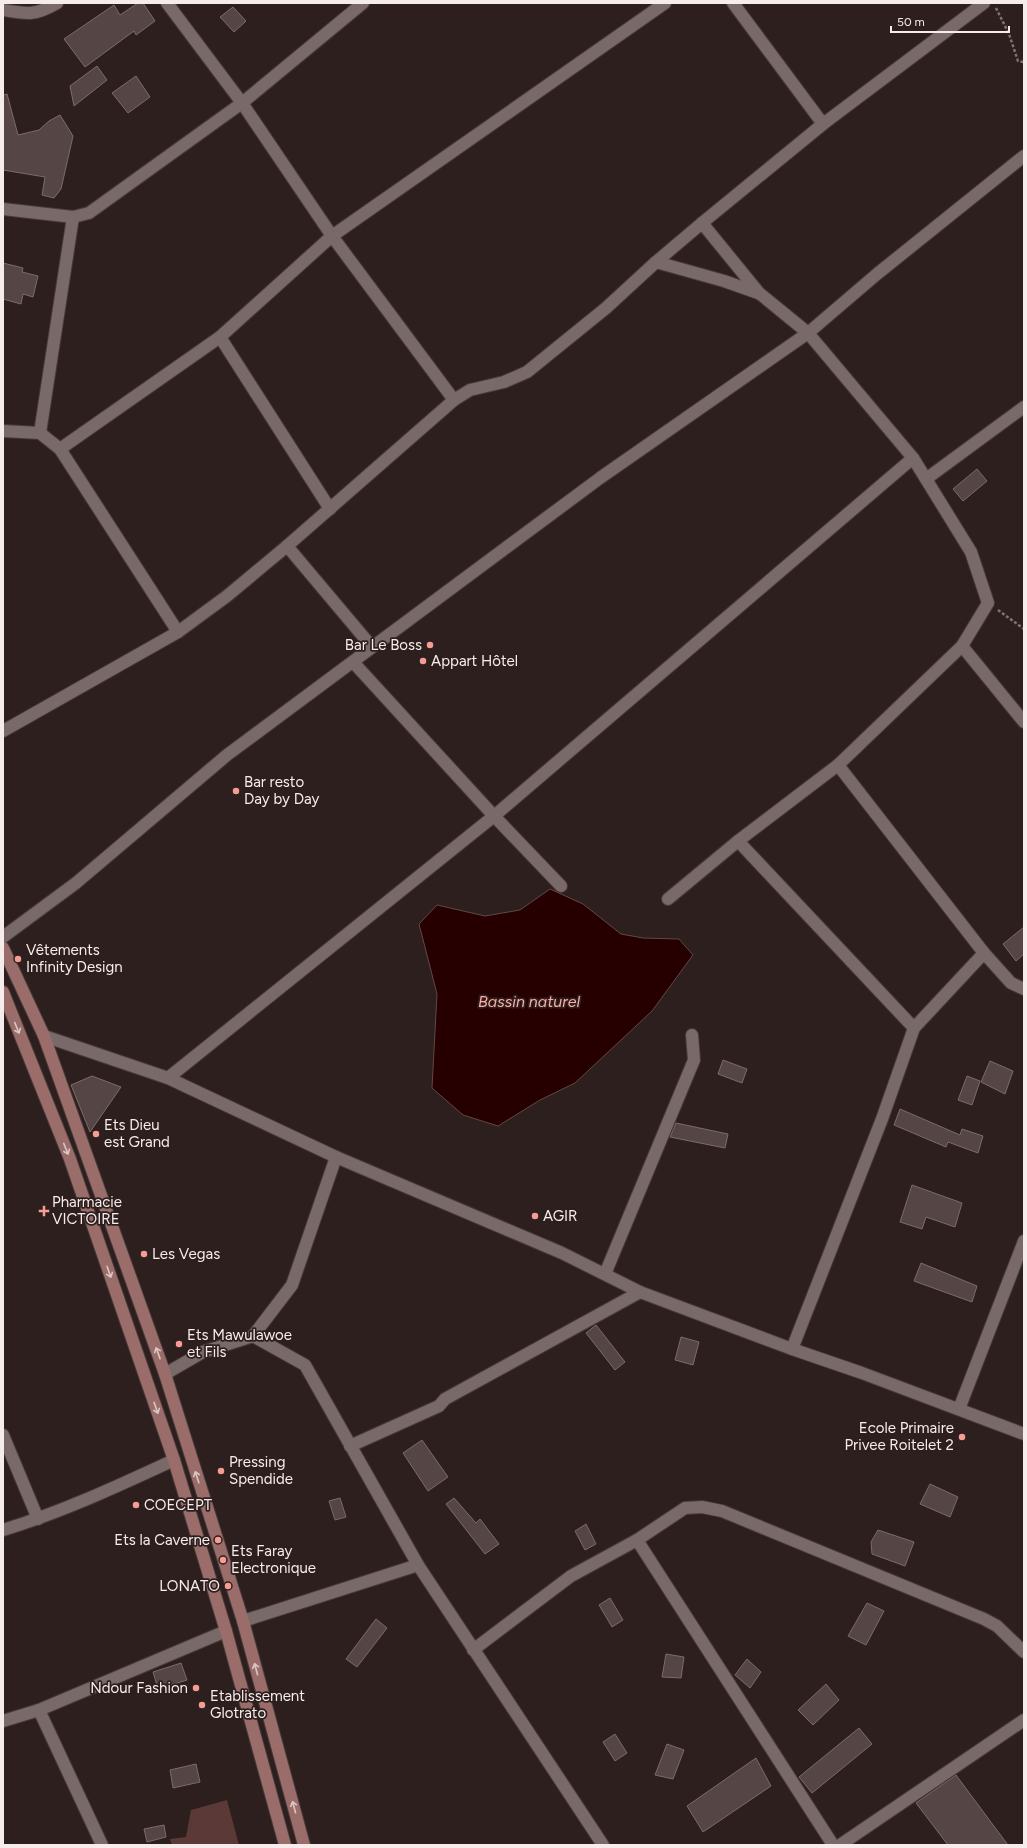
<svg xmlns="http://www.w3.org/2000/svg" width="1027" height="1848" viewBox="0 0 1027 1848" font-family="Figtree,sans-serif">
	<rect width="100%" height="100%" fill="#2d1f1e"/>
	<path fill="#5a3936" d="M227,1800L239,1845H172L170,1839L186,1837L191,1810Z"/>
	<path fill="#260001" stroke="#644747" d="M550,889L583,904L621,934L643,938L679,939L693,955L652,1011L575,1083L540,1100L498,1126L463,1115L432,1088L437,994L419,924L437,905L485,916L520,910Z"/>
	<g fill="#554645" stroke="#7b6b69">
		<path d="M138,3H143L155,21L136,35L134,31L85,67L64,39L114,5L120,15Z"/>
		<path d="M233,7L246,21L234,32L220,17Z"/>
		<path d="M97,66L107,80L74,106L70,86Z"/>
		<path d="M136,76L150,97L128,113L112,93Z"/>
		<path d="M7,94L18,135L39,130L49,121L60,115L73,136L61,189L54,198L42,195L45,177L3,170V95Z"/>
		<path d="M3,263L23,268L22,272L38,276L33,297L23,294L21,304L3,299Z"/>
		<path d="M977,469L987,481L963,501L953,489Z"/>
		<path d="M1024,927V954L1016,961L1003,944Z"/>
		<path d="M723,1060L747,1069L742,1083L718,1074Z"/>
		<path d="M990,1061L1013,1071L1005,1094L981,1082Z"/>
		<path d="M92,1076L121,1087L90,1132L71,1085Z"/>
		<path d="M967,1076L980,1081L972,1105L958,1100Z"/>
		<path d="M900,1109L960,1135L962,1129L983,1136L978,1153L948,1142L946,1147L894,1125Z"/>
		<path d="M676,1123L728,1134L725,1148L670,1137Z"/>
		<path d="M912,1185L962,1203L955,1227L926,1217L922,1229L900,1222Z"/>
		<path d="M921,1263L977,1286L972,1302L914,1281Z"/>
		<path d="M596,1325L625,1362L615,1370L586,1333Z"/>
		<path d="M681,1337L699,1342L693,1365L675,1360Z"/>
		<path d="M422,1440L448,1477L428,1491L403,1453Z"/>
		<path d="M930,1484L958,1497L950,1517L920,1504Z"/>
		<path d="M340,1498L346,1517L335,1520L329,1501Z"/>
		<path d="M454,1498L476,1523L480,1519L499,1544L485,1554L446,1504Z"/>
		<path d="M586,1524L596,1544L585,1550L575,1531Z"/>
		<path d="M878,1530L914,1542L905,1566L872,1554L871,1542Z"/>
		<path d="M610,1598L623,1620L612,1627L599,1605Z"/>
		<path d="M867,1603L884,1611L866,1645L848,1636Z"/>
		<path d="M376,1619L387,1628L357,1667L346,1659Z"/>
		<path d="M666,1654L684,1657L681,1678L662,1677Z"/>
		<path d="M747,1659L761,1672L750,1688L735,1675Z"/>
		<path d="M181,1663L187,1680L158,1689L153,1672Z"/>
		<path d="M826,1684L839,1700L813,1725L798,1710Z"/>
		<path d="M859,1728L872,1744L812,1793L799,1777Z"/>
		<path d="M615,1734L627,1753L615,1761L603,1742Z"/>
		<path d="M667,1744L684,1750L673,1779L655,1775Z"/>
		<path d="M756,1758L771,1786L703,1832L687,1806Z"/>
		<path d="M196,1764L200,1782L173,1788L170,1770Z"/>
		<path d="M956,1775L999,1833L1008,1845H948L916,1803Z"/>
		<path d="M164,1825L166,1837L147,1842L144,1829Z"/>
	</g>
	<g fill="none" stroke-linecap="round" stroke-linejoin="round">
		<defs>
			<g id="street">
				<path d="M167,3L242,103L332,236L454,400"/>
				<path d="M733,3L823,124"/>
				<path d="M3,10C27,14 35,16 57,3"/>
				<path d="M3,209L73,217L89,213L242,103L363,3"/>
				<path d="M656,262L702,223L823,124L984,3"/>
				<path d="M220,337L330,509"/>
				<path d="M3,431L40,433L60,449L220,337L332,236L665,3"/>
				<path d="M40,433L73,217"/>
				<path d="M60,449L178,632"/>
				<path d="M926,479L1024,407"/>
				<path d="M287,546L372,647"/>
				<path d="M962,646L1024,722"/>
				<path d="M353,662L494,816L561,886"/>
				<path d="M3,731L178,632L227,596L287,546L454,400L470,390L504,382L527,372L606,308L656,262L724,281L758,293"/>
				<path d="M838,765L984,953L1011,983L1024,989"/>
				<path d="M738,841L914,1028"/>
				<path d="M668,899L738,841L838,765L962,646L988,603L971,552L913,458L808,333L759,293L702,223"/>
				<path d="M3,937L76,883L227,755L600,478L808,333L877,274L1024,156"/>
				<path d="M44,1036L168,1078L336,1157L562,1253L640,1292L792,1349L862,1373L1024,1434"/>
				<path d="M168,1078L494,816L913,458"/>
				<path d="M605,1274L694,1060L692,1035"/>
				<path d="M253,1336L305,1365L418,1565L603,1845"/>
				<path d="M792,1349L882,1119L914,1028L984,953"/>
				<path d="M165,1374L203,1352L253,1336L292,1285L336,1157"/>
				<path d="M959,1409L1024,1241"/>
				<path d="M3,1435L38,1519"/>
				<path d="M350,1446L439,1406L445,1399L640,1292"/>
				<path d="M3,1530C62,1512 118,1486 174,1460"/>
				<path d="M637,1540L833,1845"/>
				<path d="M243,1621L418,1565"/>
				<path d="M473,1650L571,1576L637,1540L685,1508L702,1507L722,1511L984,1619L997,1626L1024,1652"/>
				<path d="M39,1710L102,1845"/>
				<path d="M3,1721L39,1710L226,1631"/>
				<path d="M840,1845L1024,1720"/>
			</g>
			<g id="secondary">
				<path d="M3,948L44,1036L165,1374L243,1621L304,1845"/>
				<path d="M3,992L70,1159L174,1460L226,1631L285,1845"/>
			</g>
		</defs>
		<use href="#street" stroke="#463b3a" stroke-width="14"/>
		<use href="#secondary" stroke="#463b3a" stroke-width="14"/>
		<g stroke="#7f7372" stroke-width="2.5" stroke-dasharray="3 2" stroke-linecap="butt">
			<path d="M996,8L1009,34L1018,61L1024,62"/>
			<path d="M998,610L1024,629"/>
		</g>
		<use href="#street" stroke="#796968" stroke-width="12"/>
		<use href="#secondary" stroke="#9b6d6a" stroke-width="12"/>
	</g>
	<defs><path id="oneway-shaft" d="M-6 0H5M1.5-3L5.5 0L1.5 3" fill="none" stroke-width="1.6" stroke-linecap="round" stroke-linejoin="round"/></defs>
	<g stroke="#dbc6c4">
		<use href="#oneway-shaft" transform="translate(17 1028) rotate(68)"/>
		<use href="#oneway-shaft" transform="translate(66 1149) rotate(68)"/>
		<use href="#oneway-shaft" transform="translate(109 1272) rotate(71)"/>
		<use href="#oneway-shaft" transform="translate(158 1353) rotate(-110)"/>
		<use href="#oneway-shaft" transform="translate(156 1408) rotate(71)"/>
		<use href="#oneway-shaft" transform="translate(197 1477) rotate(-108)"/>
		<use href="#oneway-shaft" transform="translate(256 1669) rotate(-105)"/>
		<use href="#oneway-shaft" transform="translate(294 1807) rotate(-105)"/>
	</g>
	<g fill="#f59c94" stroke="#2d1f1e" stroke-width="1.5">
		<circle cx="430" cy="645" r="4"/>
		<circle cx="423" cy="661" r="4"/>
		<circle cx="236" cy="791" r="4"/>
		<circle cx="18" cy="959" r="4"/>
		<circle cx="96" cy="1134" r="4"/>
		<path d="M42 1205h4v4h4v4h-4v4h-4v-4h-4v-4h4z"/>
		<circle cx="535" cy="1216" r="4"/>
		<circle cx="144" cy="1254" r="4"/>
		<circle cx="179" cy="1344" r="4"/>
		<circle cx="962" cy="1437" r="4"/>
		<circle cx="221" cy="1471" r="4"/>
		<circle cx="136" cy="1505" r="4"/>
		<circle cx="218" cy="1540" r="4"/>
		<circle cx="223" cy="1560" r="4"/>
		<circle cx="228" cy="1586" r="4"/>
		<circle cx="196" cy="1688" r="4"/>
		<circle cx="202" cy="1705" r="4"/>
	</g>
	<g text-anchor="middle" dominant-baseline="central" stroke-width="3.5" stroke-linejoin="round" paint-order="stroke">
		<g font-size="15" fill="#f6eceb" stroke="#2d1f1e" text-anchor="start">
			<text x="422" y="645" text-anchor="end">Bar Le Boss</text>
			<text x="431" y="661">Appart Hôtel</text>
			<text x="244" y="782">Bar resto<tspan x="244" dy="17">Day by Day</tspan></text>
			<text x="26" y="950">Vêtements<tspan x="26" dy="17">Infinity Design</tspan></text>
			<text x="104" y="1125">Ets Dieu<tspan x="104" dy="17">est Grand</tspan></text>
			<text x="52" y="1202">Pharmacie<tspan x="52" dy="17">VICTOIRE</tspan></text>
			<text x="543" y="1216">AGIR</text>
			<text x="152" y="1254">Les Vegas</text>
			<text x="187" y="1335">Ets Mawulawoe<tspan x="187" dy="17">et Fils</tspan></text>
			<text x="954" y="1428" text-anchor="end">Ecole Primaire<tspan x="954" dy="17">Privee Roitelet 2</tspan></text>
			<text x="229" y="1462">Pressing<tspan x="229" dy="17">Spendide</tspan></text>
			<text x="144" y="1505">COECEPT</text>
			<text x="210" y="1540" text-anchor="end">Ets la Caverne</text>
			<text x="231" y="1551">Ets Faray<tspan x="231" dy="17">Electronique</tspan></text>
			<text x="220" y="1586" text-anchor="end">LONATO</text>
			<text x="188" y="1688" text-anchor="end">Ndour Fashion</text>
			<text x="210" y="1696">Etablissement<tspan x="210" dy="17">Glotrato</tspan></text>
		</g>
		<g font-size="16" font-style="italic" fill="#ffaca4" stroke="#2d1f1e">
			<text x="529" y="1001">Bassin naturel</text>
		</g>
	</g>
	<rect width="1027" height="1848" fill="none" stroke="#f6eceb" stroke-width="8"/>
	<path d="M891 26v6h118v-6" fill="none" stroke="#f6eceb" stroke-width="2"/>
	<text x="897" y="26" font-size="12" fill="#f6eceb" stroke="#2d1f1e" stroke-width="3" paint-order="stroke">50 m</text>
</svg>
